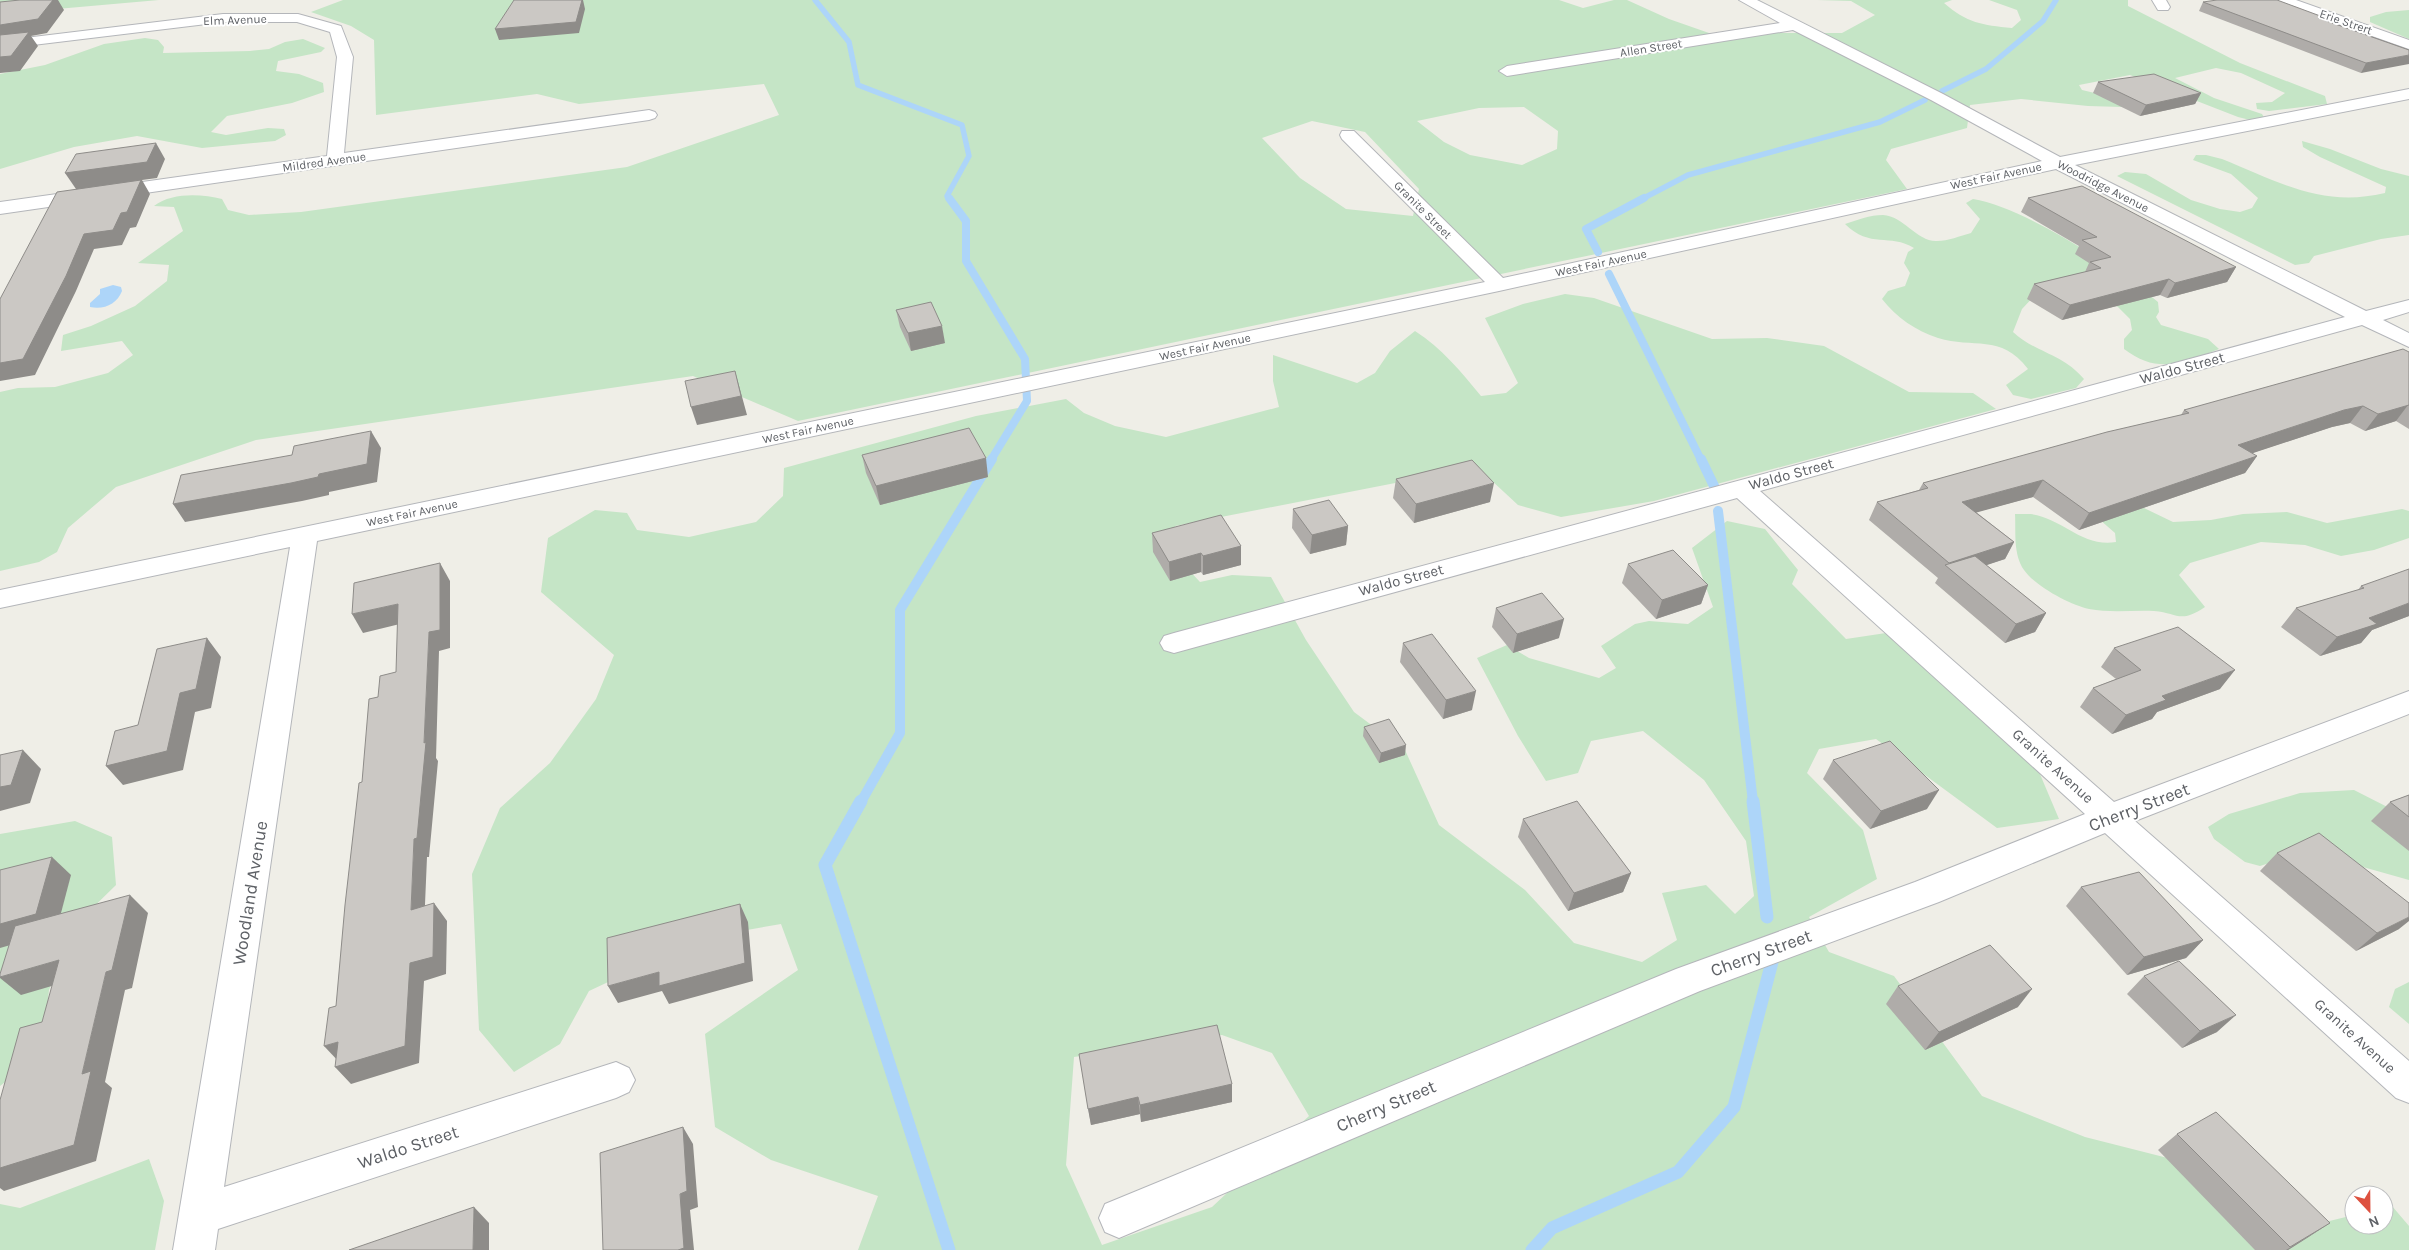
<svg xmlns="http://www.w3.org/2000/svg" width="2409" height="1250" viewBox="0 0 2409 1250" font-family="Karla,sans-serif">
	<rect width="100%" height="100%" fill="#efeee7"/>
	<g fill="#c5e5c6" fill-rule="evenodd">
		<path d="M0,0H159L0,14Z"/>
		<path d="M343,0H1559L1583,8L1614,0H1627L1669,19L1709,33H1842L1875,15L1851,1L1817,0H1952L1944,3C1967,23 1982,25 2012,28L2021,20L2017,10L1989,0H2128V6L2240,63L2325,96L2327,104L2269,111L2257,109L2256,103L2272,102L2285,93L2241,73L2216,68L2175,78L2214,98L2262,114L2265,119L2250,120L2238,117L2130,75L2079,85L2082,90L2120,99L2122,107L2088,106L2021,99L1970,105L1967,128L1891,149L1886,160L1907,189L798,421L693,376L256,440L116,487L68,528L57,552L39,562L0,571V392L18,388L55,387L108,373L133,355L122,341L61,351L63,335L91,326L135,306L167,281L169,265L138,263L183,231L174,207L154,206C172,192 202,194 222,199L228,210L249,215L301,212L627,167L779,115L764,84L579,104L537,94L376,115L374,40L351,26L311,12ZM1524,107L1558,131L1557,149L1522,165L1470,155L1444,142L1417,121L1479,108ZM1312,121L1365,132L1419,189L1413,216L1346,209L1300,178L1262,138Z"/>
		<path d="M2409,10V39L2370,22V17L2386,12Z"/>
		<path d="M145,38L158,40L164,47L163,53L250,51L269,49L285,42L303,39L325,48L321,52L278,61L276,71L299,74L323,83L324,92L292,103L227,116L211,132L226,135L268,128L284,129L286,135L275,141L202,148L137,136L74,147L0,169V74L45,65L104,44Z"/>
		<path d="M2302,141L2330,149L2381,169L2409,176V235L2381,239L2314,256L2309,263L2295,265L2117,176L2125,172L2146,174L2191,200L2220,209L2240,212L2252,208L2258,198L2231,174L2193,160L2196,155H2206L2222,159C2279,182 2322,208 2385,193L2386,187L2320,157L2303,147Z"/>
		<path d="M1973,199C2024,207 2117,268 2158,302L2159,312L2156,317L2161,325L2208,339L2219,349C2183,363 2158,375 2124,349V339L2132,330L2130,319L2118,307L2087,293L2036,294L2022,309L2013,332C2034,352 2063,354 2084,379L2076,388L2031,399L2013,395L2006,385L2028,369C2001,333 1973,349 1938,338C1916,331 1896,317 1882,299L1888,291L1905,286L1910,273L1904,263L1908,252L1914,248C1890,233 1870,249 1845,224C1857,220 1870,215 1883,215C1904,216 1917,242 1937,241C1948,241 1960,236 1971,233L1980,219L1966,203Z"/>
		<path d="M1565,294L1594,298L1712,339L1767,338L1824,346L1909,392L1973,393L1996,409L1654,501L1561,517L1518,505L1477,467L1175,526V555L1200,582L1232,575L1271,577L1306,640L1354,712L1405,750L1439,825L1525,890L1574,943L1642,962L1677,940L1662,893L1706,885L1735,914L1754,896L1746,841L1704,780L1643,731L1591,741L1578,773L1546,781L1518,736L1477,658L1507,645L1529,658L1599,678L1616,668L1601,646L1635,624L1649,621L1688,624L1713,607L1692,548L1727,521L1765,529L1798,570L1792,584L1846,639L1886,633L2034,760L2059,819L1997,828L1876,739L1819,749L1807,773L1863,830L1877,879L1809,917L1829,952L1894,976L1982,1096L2085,1137L2207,1168L2313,1225L2354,1215V1225H2384V1208L2392,1206L2409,1226V1250H858L878,1196L771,1160L715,1127L705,1034L798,970L781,924L702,938L589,991L560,1044L514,1072L479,1030L472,874L500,808L550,763L596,699L614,655L541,592L548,538L595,510L627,513L637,530L689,537L756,522L783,496L784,468L976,416L1066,399L1084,413L1115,426L1166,437L1279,407L1273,381V355L1357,383L1375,373L1390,351L1415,331C1442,348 1461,372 1481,396L1506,393L1518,383L1485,318L1523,304ZM1222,1035L1272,1053L1309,1116L1212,1207L1102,1245L1066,1165L1074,1057Z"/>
		<path d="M2119,496L2173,522L2211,520L2243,514L2287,512L2327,523L2402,509L2409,511V538L2374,550L2341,556L2305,545L2261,542L2190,563L2179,575L2205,607C2180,624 2178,613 2154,611C2133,610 2110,613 2089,609C2070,605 2035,586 2024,570C2013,554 2016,533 2015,514C2020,514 2026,514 2031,514C2062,518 2083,548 2116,542L2115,533L2099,519Z"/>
		<path d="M2354,790L2409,818V880L2363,867L2288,857L2260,866L2245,862L2214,839L2208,827L2229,814L2300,793Z"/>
		<path d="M75,821L112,837L116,885L73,927L49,990L42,1053L0,1086V834Z"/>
		<path d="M2409,982V1024L2389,1007L2395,989Z"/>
		<path d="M149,1159L164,1201L155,1250H0V1204L20,1208Z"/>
	</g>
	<path fill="#add5f9" d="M113,285L121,287L122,291C117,304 104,310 90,307V303L100,294V289Z"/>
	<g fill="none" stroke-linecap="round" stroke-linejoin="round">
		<g stroke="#add5f9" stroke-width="5.5">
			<path d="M815,0L849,42L858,85L962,125L969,156L947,196L950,199"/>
			<path d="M1942,91L1986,69L2043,21L2056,0"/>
			<path d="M1642,199L1688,175L1880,122L1925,100"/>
		</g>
		<g stroke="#add5f9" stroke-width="8">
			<path d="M949,198L966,221V261L1025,359L1027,401L991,460"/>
			<path d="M1598,252L1586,229L1644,198"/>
			<path d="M1609,274L1701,460"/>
		</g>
		<g stroke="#add5f9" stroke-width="10">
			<path d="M1701,459L1715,488"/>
			<path d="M1718,511L1753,802"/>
			<path d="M861,802L900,733V610L992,459"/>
		</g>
		<g stroke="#add5f9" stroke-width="13">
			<path d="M861,801L825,865L949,1250"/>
			<path d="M1753,801L1767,917"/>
			<path d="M1532,1250L1552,1228L1678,1172L1734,1107L1772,962"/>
		</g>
		<defs>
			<g id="minor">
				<path d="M1739,0H1757L1943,94L2060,157L2409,89V99L2075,165L2366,311L2409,300V312L2383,320L2409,333V347L2362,325L1760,491L2114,802L2409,691V714L2135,821L2409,1061V1103L2396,1098L2105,833L1939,902L1700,991L1119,1238L1105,1232L1099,1218L1105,1204L1676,969L1915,882L2085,814L1737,498L1174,653L1164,650L1160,643L1164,636L1174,633L2345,317L2056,169L1499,291L317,541L224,1187L616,1062L629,1068L635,1080L629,1092L616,1098L218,1229L215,1250H173L290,547L0,608V590L1485,282L1342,139L1340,135L1342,131H1354L1503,278L2042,161L1931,100L1793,30L1507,76L1499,71L1507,66L1780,23Z"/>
				<path d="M2152,0H2166L2170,7L2168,10H2158Z"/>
				<path d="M2276,0H2296L2409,40V49L2278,3Z"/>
				<path d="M223,14H298L341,26L353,57L344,153L649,110L655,112L657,115L655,118L649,120L0,214V202L327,156L337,57L330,32L297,22H223L0,49V41Z"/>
			</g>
		</defs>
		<use href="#minor" stroke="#b4b6ba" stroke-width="2"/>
		<use href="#minor" fill="#fff" fill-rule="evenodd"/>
	</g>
	<g fill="#afaca9">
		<path d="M2203,2L2322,19L2409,50L2361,73L2199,11Z"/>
		<path d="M2098,82L2201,93L2195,104L2140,116L2093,93Z"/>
		<path d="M2028,198L2236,267L2227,282L2167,298L2160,295L2062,320L2027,299L2034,284L2085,272L2089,263L2075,254L2079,246L2021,212Z"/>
		<path d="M896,310L945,343L911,351L900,327Z"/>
		<path d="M2409,352V429L2396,421L2365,431L2350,423L2332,427L2252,453L2257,456L2245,473L2079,530L2033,497L1976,512L2014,542L2005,559L1986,565L2046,613L2035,632L2005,643L1935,583L1938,578L1869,520L1877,502L1919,490L1923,483L2181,415L2184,410Z"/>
		<path d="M862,455L988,477L880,505L866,473Z"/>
		<path d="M1396,479L1490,502L1414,523L1393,498Z"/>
		<path d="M1293,509L1348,526L1346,545L1310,554L1292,528Z"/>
		<path d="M1152,533L1241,546V565L1203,575L1201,572L1170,581L1153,552Z"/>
		<path d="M1628,564L1708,585L1701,604L1656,619L1622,583Z"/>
		<path d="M2361,586L2409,616L2372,630L2361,643L2320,656L2281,627L2296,608L2358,590Z"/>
		<path d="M1496,608L1559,638L1513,653L1492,627Z"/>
		<path d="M1403,643L1472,710L1443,719L1400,662Z"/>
		<path d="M2114,648L2220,689L2157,712L2152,719L2112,734L2080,707L2093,688L2116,679L2101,667Z"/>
		<path d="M1364,727L1405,755L1379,763L1363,736Z"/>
		<path d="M1833,760L1927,809L1870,829L1823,779Z"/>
		<path d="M2409,795V851L2371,821L2390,802Z"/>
		<path d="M1523,819L1631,873L1623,892L1568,911L1518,837Z"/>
		<path d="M2277,853L2399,929L2356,951L2260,871Z"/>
		<path d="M2081,887L2203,940L2186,958L2127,975L2066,906Z"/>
		<path d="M2144,976L2217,1032L2182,1048L2127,994Z"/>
		<path d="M1898,986L2018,1007L1925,1050L1886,1004Z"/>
		<path d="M1079,1054L1232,1084V1102L1141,1122L1140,1114L1091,1125Z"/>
		<path d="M2177,1134L2330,1223L2288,1250H2255L2158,1150Z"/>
	</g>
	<g fill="#8e8c89">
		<path d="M53,0H58L64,10L47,33L31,36L38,46L20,71L0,73V25Z"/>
		<path d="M582,0H583L585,9L579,33L499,40L495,29Z"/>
		<path d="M2409,55V64L2361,73L2366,63Z"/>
		<path d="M2201,93L2195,104L2140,116L2146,105Z"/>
		<path d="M156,143L165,159L157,178L142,180L150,194L136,227L130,228L122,245L94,249L76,291L35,375L0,381V363L76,189L65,173Z"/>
		<path d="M2236,267L2227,282L2167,298L2175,283Z"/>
		<path d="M2169,279L2160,295L2062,320L2070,305Z"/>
		<path d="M942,326L945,343L911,351L908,333Z"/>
		<path d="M735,371L747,415L697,425L691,407Z"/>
		<path d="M2408,405L2396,421L2365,431L2378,414Z"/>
		<path d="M2363,406L2350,423L2332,427L2226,462L2238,445L2344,410Z"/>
		<path d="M371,431L381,448L377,482L329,492V495L302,501L185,522L173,504L319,474Z"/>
		<path d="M2257,456L2245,473L2079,530L2089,513Z"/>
		<path d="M986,458L988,477L880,505L876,486Z"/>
		<path d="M2043,480L2033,497L1953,519L1962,502Z"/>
		<path d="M1494,483L1490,502L1414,523L1416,504Z"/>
		<path d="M1348,526L1346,545L1310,554L1312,535Z"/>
		<path d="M2014,542L2005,559L1957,575L1949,563Z"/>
		<path d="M1241,546V565L1203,575V556Z"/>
		<path d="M1201,553V572L1170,581L1169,562Z"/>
		<path d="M440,563L450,581V648L439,651L436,758L438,761L429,857H427L424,928L411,910L414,839L424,743L429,632Z"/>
		<path d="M1708,585L1701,604L1656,619L1662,600Z"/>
		<path d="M2409,603V616L2372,630L2361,643L2320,656L2337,637L2369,618Z"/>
		<path d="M398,604L408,622L363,633L352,614Z"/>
		<path d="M2046,613L2035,632L2005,643L2016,624Z"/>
		<path d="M1564,619L1559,638L1513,653L1517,634Z"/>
		<path d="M207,638L221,657L211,708L195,712L183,770L123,785L106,766L180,693Z"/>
		<path d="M2235,670L2220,689L2157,712L2152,719L2112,734L2126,715L2162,696Z"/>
		<path d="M1476,691L1472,710L1443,719L1446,700Z"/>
		<path d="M1406,745L1405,755L1379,763L1381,753Z"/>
		<path d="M23,750L41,769L30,803L0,811V787Z"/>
		<path d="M1939,790L1927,809L1870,829L1881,811Z"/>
		<path d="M52,857L71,875L56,932L0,948V924Z"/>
		<path d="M1631,873L1623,892L1568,911L1574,893Z"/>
		<path d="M130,895L148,913L132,988L125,990L105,1082L112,1088L96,1161L4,1191L0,1188V1168L82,1074L106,972Z"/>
		<path d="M434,903L447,921L446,974L424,981L419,1063L351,1084L335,1067L410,963Z"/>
		<path d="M740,904L748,922L753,981L669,1004L662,991L618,1003L608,986L659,972Z"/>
		<path d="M2409,917V921L2399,929L2356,951L2377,933Z"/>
		<path d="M2203,940L2186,958L2127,975L2144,957Z"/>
		<path d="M59,960L79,978L21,995L0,978V977Z"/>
		<path d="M2032,989L2018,1007L1925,1050L1939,1032Z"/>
		<path d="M2236,1015L2217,1032L2182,1048L2200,1031Z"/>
		<path d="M338,1042L340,1063L324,1046Z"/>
		<path d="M1232,1084V1102L1141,1122L1140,1105Z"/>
		<path d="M1138,1097L1140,1114L1091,1125L1088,1109Z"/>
		<path d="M683,1127L693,1144L698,1207L690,1210L694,1250H678Z"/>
		<path d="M474,1207L489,1223V1250H473Z"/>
		<path d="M2330,1223L2307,1238L2288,1250H2286Z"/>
	</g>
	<g fill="#cbc8c4" stroke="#8e8c89">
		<path d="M20,0H53L38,19L0,25V2Z"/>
		<path d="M514,0H582L576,22L495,29Z"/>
		<path d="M2217,0H2277L2323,17L2318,18L2409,50V55L2366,63L2203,2Z"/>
		<path d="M29,32L11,56L0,57V35Z"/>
		<path d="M2154,74L2201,93L2146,105L2098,82Z"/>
		<path d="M156,143L147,162L65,173L76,154Z"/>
		<path d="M141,180L127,212L121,213L113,230L84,234L66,276L23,359L0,363V299L57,192Z"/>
		<path d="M2082,186L2236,267L2175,283L2169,279L2070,305L2034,284L2101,268L2090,262L2111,257L2082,240L2097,237L2028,198Z"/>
		<path d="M931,302L942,326L908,333L896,310Z"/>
		<path d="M2403,349L2409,352V405L2378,414L2363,406L2344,410L2238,445L2257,456L2089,513L2043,480L1962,502L2014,542L1949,563L1877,502L1928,488L1923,483L2107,432L2189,413L2184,410Z"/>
		<path d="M735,371L741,396L691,407L685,381Z"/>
		<path d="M969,428L986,458L876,486L862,455Z"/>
		<path d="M371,431L367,464L319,474L318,477L291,483L173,504L181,475L292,455L294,446Z"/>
		<path d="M1472,460L1494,483L1416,504L1396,479Z"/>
		<path d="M1329,500L1348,526L1312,535L1293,509Z"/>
		<path d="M1221,515L1241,546L1203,556L1201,553L1169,562L1152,533Z"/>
		<path d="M1673,550L1708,585L1662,600L1628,564Z"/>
		<path d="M1975,556L2046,613L2016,624L1945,565Z"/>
		<path d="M440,563V630L429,632L424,743L426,742L417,838L414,839L411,910L434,903L433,957L410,963L405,1046L335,1067L338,1042L324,1046L329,1008L336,1006L345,905L359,783L362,782L369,699L378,697L380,676L396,672L398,604L352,614L354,583Z"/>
		<path d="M2409,569V603L2369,618L2377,624L2337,637L2296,608L2364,588L2361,586Z"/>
		<path d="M1542,593L1564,619L1517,634L1496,608Z"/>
		<path d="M2178,627L2235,670L2162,696L2166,700L2126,715L2093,688L2141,670L2114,648Z"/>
		<path d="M1432,634L1476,691L1446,700L1403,643Z"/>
		<path d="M207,638L196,689L180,693L167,751L106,766L115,731L138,725L157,649Z"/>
		<path d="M1389,719L1406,745L1381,753L1364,727Z"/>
		<path d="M1890,741L1939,790L1881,811L1833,760Z"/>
		<path d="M23,750L11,785L0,787V755Z"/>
		<path d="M2409,795V817L2390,802Z"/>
		<path d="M1577,801L1631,873L1574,893L1523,819Z"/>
		<path d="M2319,833L2409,903V917L2377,933L2277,853Z"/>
		<path d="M52,857L36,914L0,924V870Z"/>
		<path d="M2139,872L2203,940L2144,957L2081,887Z"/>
		<path d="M130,895L112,970L106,972L82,1074L91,1071L74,1145L0,1168V1100L20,1028L42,1022L59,960L0,977V974L15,926Z"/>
		<path d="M740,904L745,963L659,986V972L608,986L607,938Z"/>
		<path d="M1990,945L2032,989L1939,1032L1898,986Z"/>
		<path d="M2179,961L2236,1015L2200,1031L2144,976Z"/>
		<path d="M1217,1025L1232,1084L1140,1105L1138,1097L1088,1109L1079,1054Z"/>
		<path d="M2216,1112L2330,1223L2290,1247L2177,1134Z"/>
		<path d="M683,1127L687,1191L680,1194L684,1248L678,1250H603L600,1153Z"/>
		<path d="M474,1207L473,1250H349Z"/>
	</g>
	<g text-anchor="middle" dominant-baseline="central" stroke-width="4" stroke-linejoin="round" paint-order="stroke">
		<g font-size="12" fill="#5e6166" stroke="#fff">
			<text transform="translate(235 20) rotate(-2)">Elm Avenue</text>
			<text transform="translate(2346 22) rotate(19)">Erie Strert</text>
			<text transform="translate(1651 48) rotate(-9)">Allen Street</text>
			<text transform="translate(324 162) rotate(-8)">Mildred Avenue</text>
			<text transform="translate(1996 176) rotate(-12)">West Fair Avenue</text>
			<text transform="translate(2103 186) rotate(27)">Woodridge Avenue</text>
			<text transform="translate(1423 210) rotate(45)">Granite Street</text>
			<text transform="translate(1601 263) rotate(-12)">West Fair Avenue</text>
			<text transform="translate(1205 347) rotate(-12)">West Fair Avenue</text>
			<text transform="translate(808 430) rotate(-12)">West Fair Avenue</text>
			<text transform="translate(412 513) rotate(-12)">West Fair Avenue</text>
		</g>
		<g font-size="15" fill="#5e6166" stroke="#fff">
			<text transform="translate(2182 368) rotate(-15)">Waldo Street</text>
			<text transform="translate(1791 474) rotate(-15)">Waldo Street</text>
			<text transform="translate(1401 580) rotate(-15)">Waldo Street</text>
			<text transform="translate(2053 766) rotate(42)">Granite Avenue</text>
			<text transform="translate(2355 1036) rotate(42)">Granite Avenue</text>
		</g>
		<g font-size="18" fill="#5e6166" stroke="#fff">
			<text transform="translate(2139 807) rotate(-21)">Cherry Street</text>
			<text transform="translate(250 893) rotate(-81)">Woodland Avenue</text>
			<text transform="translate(1761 953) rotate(-20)">Cherry Street</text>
			<text transform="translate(1386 1106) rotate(-23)">Cherry Street</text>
			<text transform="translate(408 1147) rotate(-18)">Waldo Street</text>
		</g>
	</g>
	<g transform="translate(2369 1210) rotate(158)"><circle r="24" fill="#ffffff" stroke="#bfc0c2"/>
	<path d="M0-4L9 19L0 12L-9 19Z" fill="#dd513f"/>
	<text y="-8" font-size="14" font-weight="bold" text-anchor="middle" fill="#5e6166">N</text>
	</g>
</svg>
